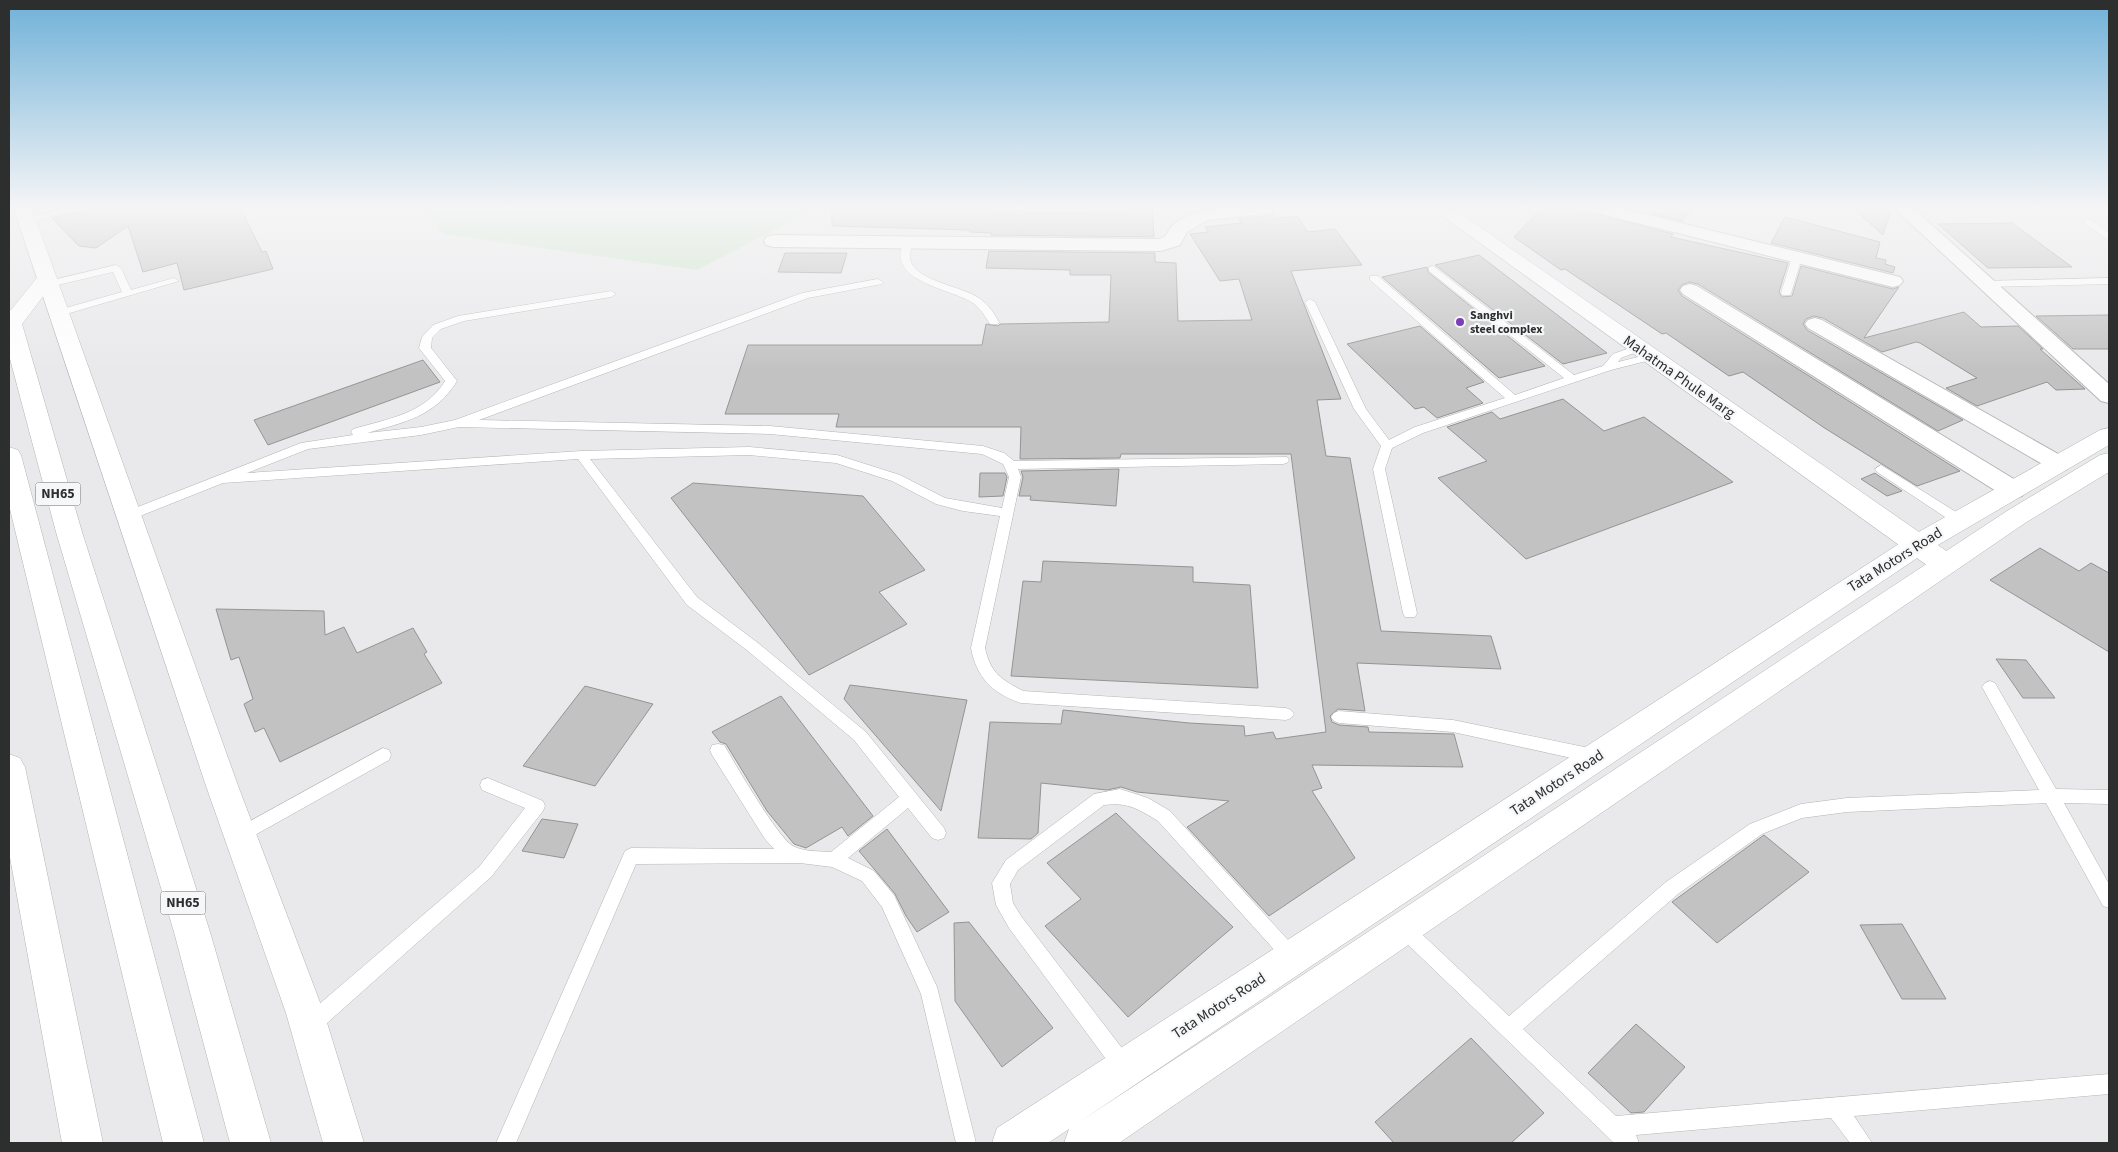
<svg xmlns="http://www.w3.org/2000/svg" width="2118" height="1152" viewBox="0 0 2118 1152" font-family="'Source Sans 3',sans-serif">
	<rect width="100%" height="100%" fill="#e9e9eb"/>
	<path fill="#c9e4c5" d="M424,209H815L697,270L442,234Z"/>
	<g fill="#c2c2c3" stroke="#959495">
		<path d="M93,209H241L262,252L266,251L273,269L184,290L177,263L143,272L128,226L96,248L79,246L52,218Z"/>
		<path d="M832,209H951L1025,211V213L1127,212V210H1152L1154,237L991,235L992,233L970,232V230L832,226Z"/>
		<path d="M1541,209H1576L1673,234L1671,237L1788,263L1779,292L1782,297L1792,296L1801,266L1893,289L1899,287L1864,338L1964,312L1981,327L2018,326L2043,349H2040L2085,389L2056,390L2047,382L1977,406L1946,388L1977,378L1920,343L1916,342L1882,352L1823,318L1814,316L1806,319L1803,324L1807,330L1963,420L1938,431L1698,284L1689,282L1682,285L1678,290L1682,296L1960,471L1917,486L1823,427L1743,372L1729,376L1666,333L1662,334L1565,269L1561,270L1514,237Z"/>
		<path d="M1656,209H1691L1682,221L1652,214Z"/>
		<path d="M1854,209H1891L1883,235Z"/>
		<path d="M1273,215L1276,218L1297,216L1308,232L1335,229L1362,265L1291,271L1341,399L1317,400L1326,456L1350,458L1381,631L1491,636L1501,669L1357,663L1365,711L1338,709L1330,716L1332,722L1339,725L1368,727L1369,732L1454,734L1463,767L1312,765L1322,788L1312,791L1355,858L1269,916L1187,827L1229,801L1137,792L1121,787L1107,790L1041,783L1038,833L1031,839L978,838L990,722L1061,724L1063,710L1189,723L1244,726L1245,736L1273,732L1276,739L1326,732L1291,454H1121L1120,458L1020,459L1021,427H836L839,414H725L748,345H982L986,324L998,326L1000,324L1109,322L1111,275H1070V270L986,268L989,251L1155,253V262L1176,263L1178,321L1252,320L1239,279L1220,281L1190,234L1208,232L1205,227L1242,223L1239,219Z"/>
		<path d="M1785,217L1880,242L1876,258L1886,260L1885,264L1895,267L1893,273L1771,243Z"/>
		<path d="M2012,223L2072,267L1988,268L1938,224Z"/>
		<path d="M785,253H847L841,273L778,272Z"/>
		<path d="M1479,255L1607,353L1563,364L1435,265Z"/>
		<path d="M1427,267L1428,272L1545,366L1499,378L1382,277Z"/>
		<path d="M2109,315V349H2073L2036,316Z"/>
		<path d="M1420,326L1484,382L1466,388L1483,403L1437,418L1424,407L1415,409L1347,344Z"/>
		<path d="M423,360L440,382L268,445L254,420Z"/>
		<path d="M1563,399L1604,431L1644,417L1733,482L1526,559L1438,478L1487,461L1447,427L1492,412L1500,419Z"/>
		<path d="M1119,469L1116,506L1030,500L1031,496H1019L1023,477L1021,471Z"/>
		<path d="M980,473H1005L1007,477L1003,496L979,497Z"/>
		<path d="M1875,473L1876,474L1902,491L1887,496L1861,479Z"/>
		<path d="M693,483L863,496L925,570L879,592L907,624L809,675L671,498Z"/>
		<path d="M2040,548L2079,571L2091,563L2109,573V652L1990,580Z"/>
		<path d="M1043,561L1193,567V582L1250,585L1258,688L1011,676L1023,581L1041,582Z"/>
		<path d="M216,609L324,611L325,635L344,627L357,653L413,628L427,652L424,654L442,683L280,762L264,728L255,732L244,704L253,699L239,657L231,660Z"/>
		<path d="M1996,659L2026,660L2055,698H2023Z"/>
		<path d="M850,685L967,700L941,811L844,699Z"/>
		<path d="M585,686L653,704L595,786L523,766Z"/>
		<path d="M781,696L873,816L848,836L842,827L806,848L794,844L767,811L726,744L720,742L712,732Z"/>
		<path d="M1116,813L1233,927L1128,1017L1045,926L1081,899L1047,863Z"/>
		<path d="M542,819L578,824L564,858L522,851Z"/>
		<path d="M887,829L949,912L917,932L906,916L895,894L859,851Z"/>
		<path d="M1764,835L1809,872L1717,943L1672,902Z"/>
		<path d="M969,922L1053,1028L1002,1067L955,1001L954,923Z"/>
		<path d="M1902,924L1946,999H1902L1860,925Z"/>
		<path d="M1636,1024L1685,1067L1644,1112L1631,1113L1588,1073Z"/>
		<path d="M1471,1038L1544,1113L1511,1143H1394L1375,1122Z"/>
	</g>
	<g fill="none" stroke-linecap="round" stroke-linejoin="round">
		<defs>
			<g id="service">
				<path d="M62,209H76L27,223L22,220Z"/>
				<path d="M386,209H396L401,215L393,217Z"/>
				<path d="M2085,220H2091L2109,233V240L2085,224Z"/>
				<path d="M904,241L912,243C911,249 909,257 911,262C918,281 963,287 979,298C989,305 994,313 999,322L998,324H990C985,316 981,309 973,303C951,288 884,282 904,241Z"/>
				<path d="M1797,254L1802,257L1791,293L1790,295H1782L1781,293L1792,257Z"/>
				<path d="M116,265L121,268L131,290L174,278L179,281L63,315H55V311L122,292L113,272L49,287L44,284L45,282Z"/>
				<path d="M1433,266L1574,375L1603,366L1613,354L1638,345L1642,346V350L1621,358L1618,362L1650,354L1656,357L1654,359L1611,370L1423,433L1392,448L1385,469L1417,613L1415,617H1405L1403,613L1373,469L1381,446L1354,409L1305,302L1310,299L1315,302L1366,409L1389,440L1415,427L1505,398L1370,280V276H1378L1515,395L1564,378L1429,271V267Z"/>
				<path d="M2109,278V284L1987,287L1982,284L1987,281Z"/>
				<path d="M878,279L883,282L882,284L808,298L479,420L770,426L983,446L1004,453L1014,461L1287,457L1289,460L1287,463L1283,464L1018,469L1021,477L985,648C991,674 1001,679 1023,691L1286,708L1291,710L1294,714L1291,718L1286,720L1021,703C993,694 976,677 971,648L1000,516L963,511L936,504L892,481L836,463L749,455L590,459L697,597L758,643L866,732L944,828L946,833L944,838L938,840L932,838L908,808L848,858L874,871L894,895L937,987L976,1143H956L921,994L882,907L862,881L832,867L800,863L636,864L516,1143H496L625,851L631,848L774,849L765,839L712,755L710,750L712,745L718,744L724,745C736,765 777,837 793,846C804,852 819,851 831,852L899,797L854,740L748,651L687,605L578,459L223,483L135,518H125L123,515L125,512L301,443L353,435L351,432L353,429C387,419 425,414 445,381L419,348L422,337L433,325L458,316L611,291L616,294L611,297L464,321L441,329L432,338L431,348L457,381C435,417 404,422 367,433L421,427L455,420L802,293ZM459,427L770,434L982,454L1003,464L1009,477L1002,508L945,498L900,475L837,455L749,447L581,451L247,473L308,449L421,435Z"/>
				<path d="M1881,465L1964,517L1966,520L1964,523H1954L1877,472L1875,469Z"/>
				<path d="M1990,681L1995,683L2056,789L2109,790V804L2064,803L2109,884V908L2103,906L2046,803L1847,812L1802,818L1762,834L1678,894L1523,1029L1616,1116L2109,1074V1094L1854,1116L1872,1143H1850L1831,1118L1636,1135L1639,1143H1614L1398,935L1395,929L1398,923L1404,921L1410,923L1509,1016L1666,882L1750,824L1801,804L1847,798L2039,790L1982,687L1985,683Z"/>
				<path d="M1339,711L1453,720L1594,749L1600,751L1602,756L1600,761L1594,763L1453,732L1339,723L1334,721L1331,717L1334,713Z"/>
				<path d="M383,748L389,750L391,755L389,760L246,840L240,842L234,840L232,835L234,830Z"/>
				<path d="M488,778L543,801L545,806L543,811L491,877L317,1032L310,1034L303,1032L300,1025L303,1018L479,867L525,808L482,790L480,785L482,780Z"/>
				<path d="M1120,789L1148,798L1170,811L1299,952L1302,958L1299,964L1293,967L1287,964L1158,821C1138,809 1128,802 1104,805L1018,870L1010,884L1013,903L1021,916L1131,1060L1134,1067L1131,1074L1124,1077L1117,1074L1009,928L996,905L992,883L1006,860L1094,794Z"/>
			</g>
			<g id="minor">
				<path d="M1215,209H1273L1270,213L1264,214L1208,220L1187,232L1180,245L1161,251L773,247L766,245L764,241L766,237L773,235L1159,239C1168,237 1167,231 1173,225C1184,215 1201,210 1215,209Z"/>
				<path d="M1595,209H1624L1900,277L1903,281L1900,285L1893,287L1598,213Z"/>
				<path d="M1895,209H1914L2109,384V403L2101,401Z"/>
				<path d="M1690,284L1697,286L2022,484L2025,490L2022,496L2013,498L2004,496L1683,294L1680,290L1683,286Z"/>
				<path d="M1815,318L1822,320L2067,459L2071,464L2067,469L2059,472L2051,469L1808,328L1805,324L1808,320Z"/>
			</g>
			<path id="tertiary" d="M1433,209H1454L1955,557L1959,564L1955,571L1945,574L1935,571Z"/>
			<path id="secondary" d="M2109,428V445L1926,552L1081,1121L2007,511L2100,455L2109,453V472L2025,523L1119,1143H1064L1069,1129L1048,1143H992L997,1128L1908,538L2100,430Z"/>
			<g id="primary">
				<path d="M14,209H32L237,783L324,1013L364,1143H323L286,1013L205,783Z"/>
				<path d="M9,754L20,758L25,767L103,1143H62L9,852Z"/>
			</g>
			<g id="trunk">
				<path d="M47,272L54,274L57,278L22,324L82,532L210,932L271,1143H230L174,932L56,532L9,355V310H11L40,274Z"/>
				<path d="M9,447L18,450L21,455L204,1143H163L9,505Z"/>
			</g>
		</defs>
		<use href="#service" stroke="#b3b4b5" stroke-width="1"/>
		<use href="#minor" stroke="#b3b4b5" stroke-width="2"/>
		<use href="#tertiary" stroke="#b3b4b5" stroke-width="1"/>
		<use href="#secondary" stroke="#b3b4b5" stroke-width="1"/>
		<use href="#primary" stroke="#b3b4b5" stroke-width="1"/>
		<use href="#trunk" stroke="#b3b4b5" stroke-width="1"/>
		<use href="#service" fill="#fff" fill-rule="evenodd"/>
		<use href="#minor" fill="#fff" fill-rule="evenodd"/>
		<use href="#tertiary" fill="#fff" fill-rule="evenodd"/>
		<use href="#secondary" fill="#fff" fill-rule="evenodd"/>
		<use href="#primary" fill="#fff" fill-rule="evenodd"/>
		<use href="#trunk" fill="#fff" fill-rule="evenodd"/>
	</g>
	<linearGradient id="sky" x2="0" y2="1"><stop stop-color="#70b1d8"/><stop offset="0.56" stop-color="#f5f5f6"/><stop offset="1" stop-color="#f5f5f6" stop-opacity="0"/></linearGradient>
	<rect width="2118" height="370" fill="url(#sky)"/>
	<circle fill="#793fb5" stroke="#f6f7f8" stroke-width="2" cx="1460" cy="322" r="5"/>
	<g text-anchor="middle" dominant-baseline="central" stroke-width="4.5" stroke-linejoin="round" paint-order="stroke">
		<g font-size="12" font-weight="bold" fill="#2d2e2e" stroke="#f6f7f8" text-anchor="start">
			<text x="1470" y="315">Sanghvi<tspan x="1470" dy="14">steel complex</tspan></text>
		</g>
		<g fill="#f6f7f8" stroke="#696a6b" stroke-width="1">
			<rect x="35.5" y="482.5" width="45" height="23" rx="4"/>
			<rect x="160.5" y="891.5" width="45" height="23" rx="4"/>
		</g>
		<g font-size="14" font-weight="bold" fill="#2d2e2e">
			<text x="58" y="494">NH65</text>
			<text x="183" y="903">NH65</text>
		</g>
		<g font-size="15" fill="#2d2e2e" stroke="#f6f7f8">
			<text transform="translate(1679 377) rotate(35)">Mahatma Phule Marg</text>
			<text transform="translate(1895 560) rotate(-32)">Tata Motors Road</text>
			<text transform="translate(1557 783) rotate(-33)">Tata Motors Road</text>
			<text transform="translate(1219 1006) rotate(-33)">Tata Motors Road</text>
		</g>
	</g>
	<rect width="2118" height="1152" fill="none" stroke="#2d2e2e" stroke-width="20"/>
</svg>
